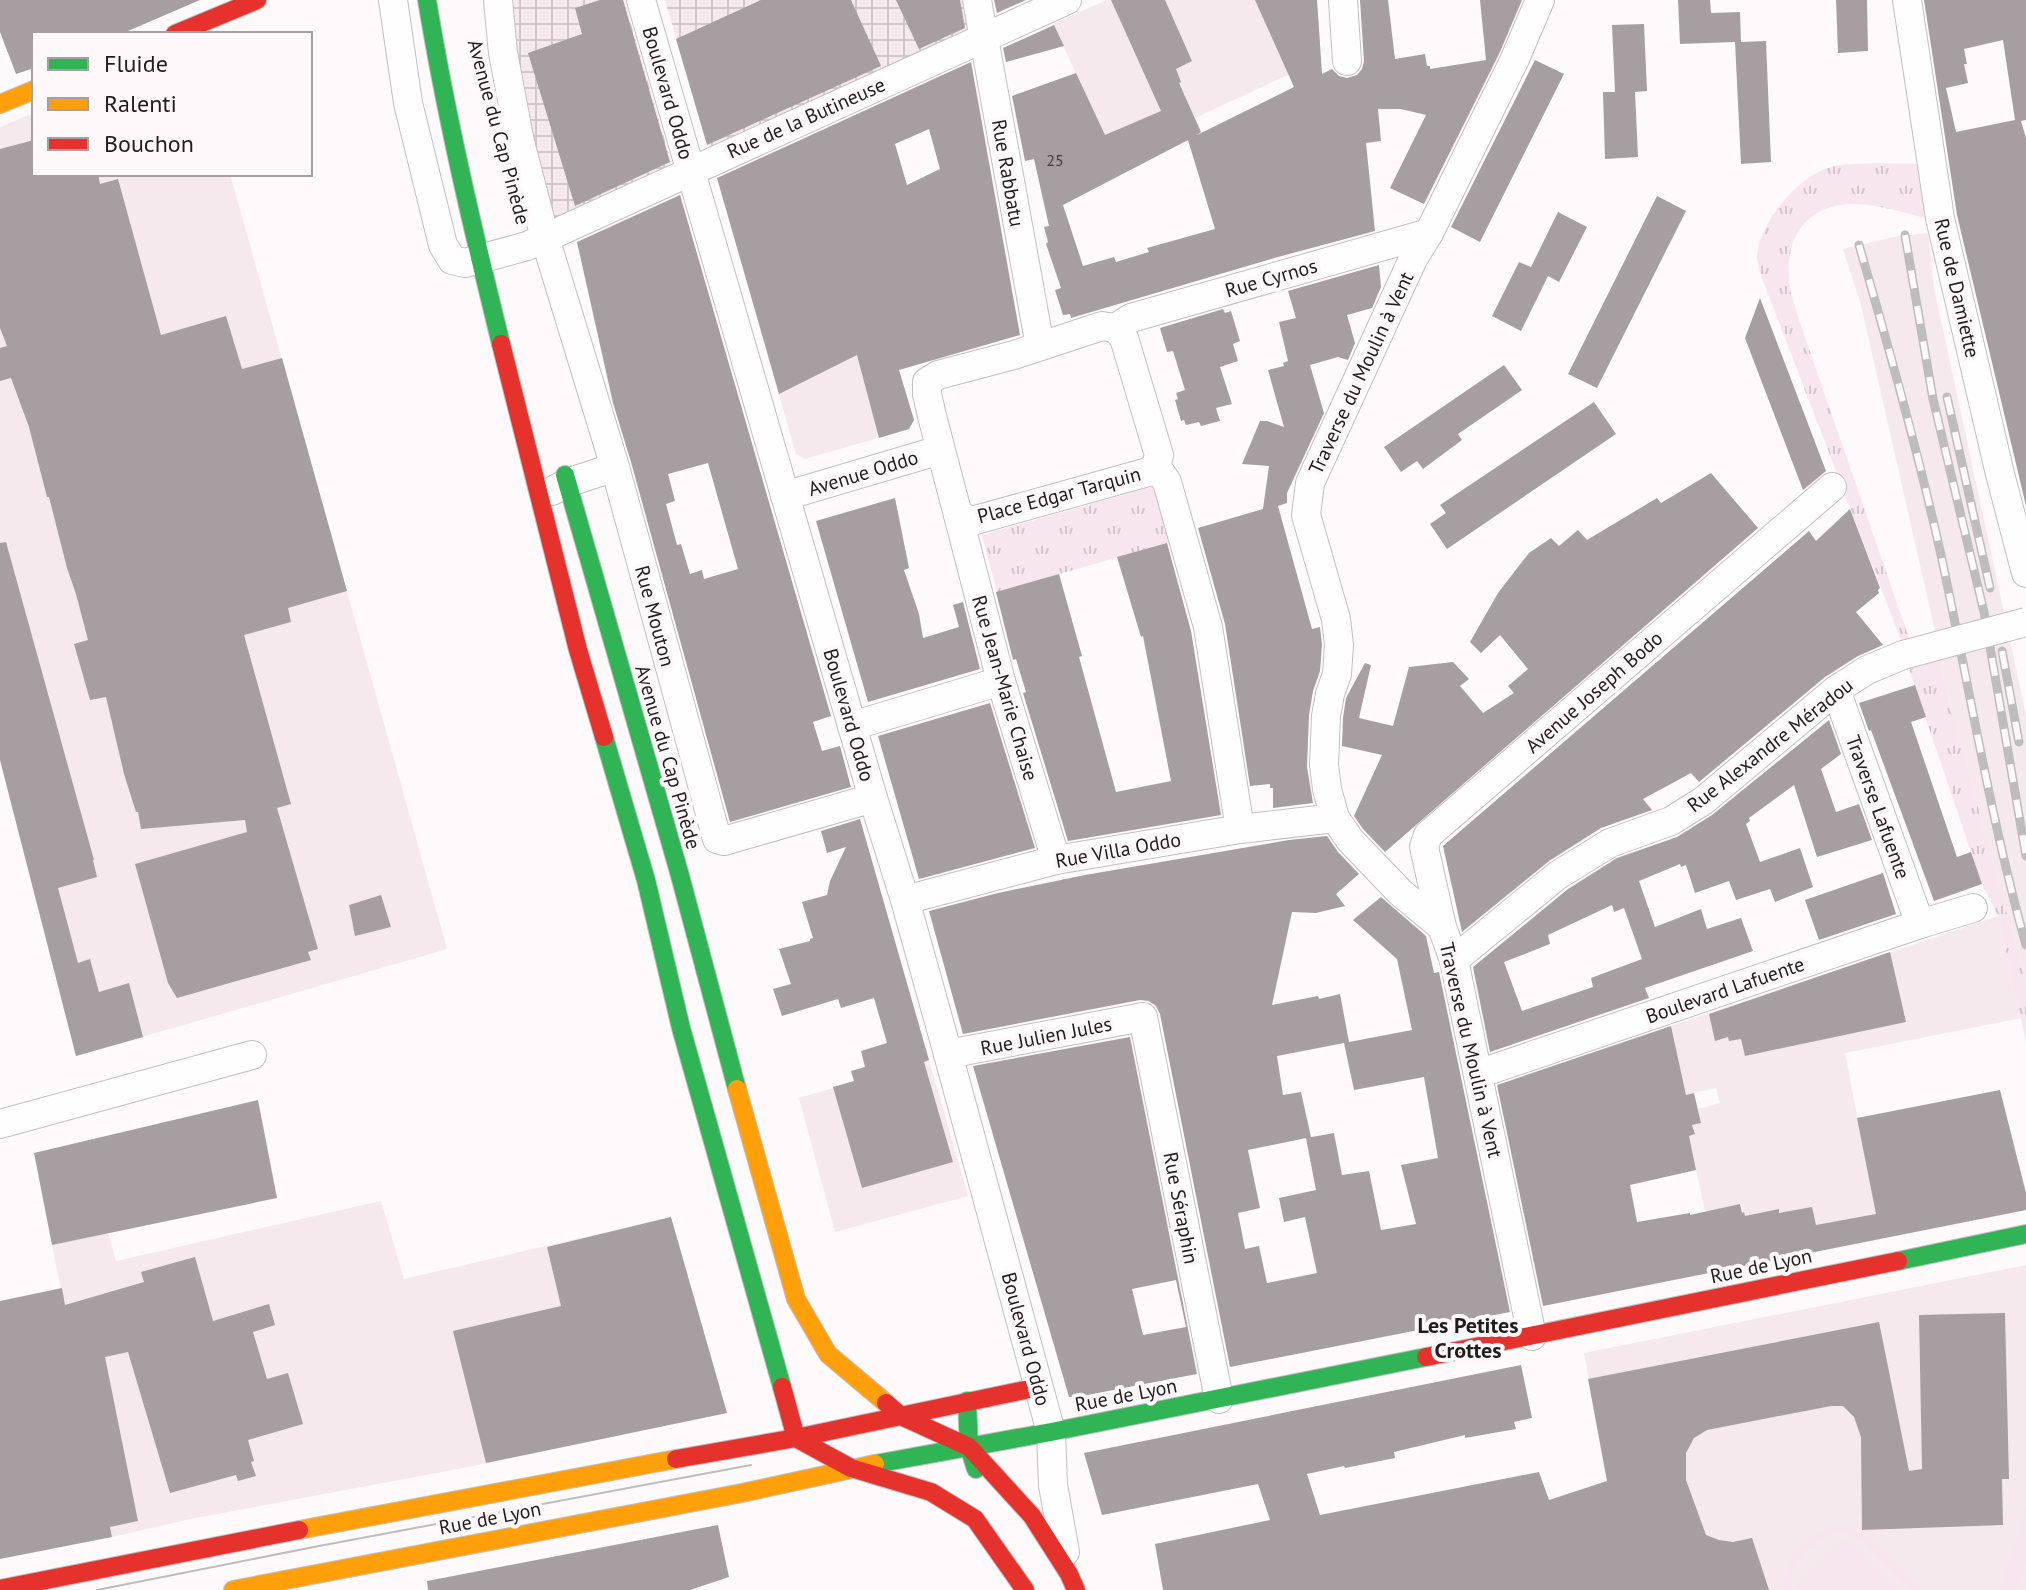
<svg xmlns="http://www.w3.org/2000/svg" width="2026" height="1590" viewBox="0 0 2026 1590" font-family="'PT Sans',sans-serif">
	<defs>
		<pattern id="industrial-grid" width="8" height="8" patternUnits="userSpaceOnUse" patternTransform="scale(2)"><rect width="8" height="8" fill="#f5e9ee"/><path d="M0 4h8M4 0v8" fill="none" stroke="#d2c7cc"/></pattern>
		<pattern id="grass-tufts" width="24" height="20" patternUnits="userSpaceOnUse" patternTransform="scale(2)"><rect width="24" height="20" fill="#f7e6ed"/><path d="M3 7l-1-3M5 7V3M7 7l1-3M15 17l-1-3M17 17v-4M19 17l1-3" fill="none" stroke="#d3c5cb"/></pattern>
	</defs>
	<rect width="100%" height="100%" fill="#fef9fb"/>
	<g fill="#f5e9ee">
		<path d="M1107,0H1317L1320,40L1314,41L1322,59L1195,118L1184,95L1168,108L1105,136L1053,24Z"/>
		<path d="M34,113V174H230L447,949L76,1056L0,760V127Z"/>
		<path d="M1928,233L1934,288L2026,715V984L1938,660L1935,631L1861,305L1843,249L1898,236Z"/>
		<path d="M899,289V370L914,420L909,429L805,459L796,454L768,357Z"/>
		<path d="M1998,916L2021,1018L1845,1053L1881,1239L1754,1264L1742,1204L1705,1212L1689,1136L1695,1134L1692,1125L1701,1123L1698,1109L1720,1103L1716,1088L1686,1095L1671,1026Z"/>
		<path d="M929,1060L968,1196L835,1232L799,1098Z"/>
		<path d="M381,1201L404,1279L671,1217L727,1413L458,1469L190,1519L112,1537L52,1245L108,1233L116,1261Z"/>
		<path d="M2026,1265V1590H1644L1608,1485L1584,1353Z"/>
	</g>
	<g fill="url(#industrial-grid)">
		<path d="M488,0H624L673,168L537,231Z"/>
		<path d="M665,0H967L972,31L709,151Z"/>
	</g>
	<g fill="url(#grass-tufts)">
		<path d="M1922,164L1932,220C1907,214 1880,204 1854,204C1807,204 1785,236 1789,281C1790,293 1795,306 1798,317L1909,638L1901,640L1763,281C1761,273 1757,264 1757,257C1758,224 1798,177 1828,168C1851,161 1897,164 1922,164Z"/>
		<path d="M1155,486L1171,542L997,592L982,535Z"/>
		<path d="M1938,660L2026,984V1041L1998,916L1982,884L1909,669Z"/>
	</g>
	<g fill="#f7e6ed">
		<path d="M2026,1509V1561L2016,1590H2000Z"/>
		<path d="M1837,1527H1849L1868,1537L1923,1590H1912L1863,1541C1841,1526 1824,1533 1807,1551C1795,1562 1789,1573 1791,1590H1783L1787,1564L1793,1554L1815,1534L1824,1529Z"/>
		<path d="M1845,1538L1896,1590H1799L1795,1587Z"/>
	</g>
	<g fill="#a79ea1" fill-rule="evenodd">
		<path d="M0,0H200L121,34H34V68L16,74L0,32Z"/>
		<path d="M600,0H623L670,162L575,206L528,53L582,34L575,8Z"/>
		<path d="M761,0H851L881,66L707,145L676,39Z"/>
		<path d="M896,0H960L965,28L919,49Z"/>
		<path d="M994,0H1026L997,13Z"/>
		<path d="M1111,0H1165L1192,61L1176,69L1181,82L1179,83L1201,132L1197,135L1294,87L1255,0H1317L1322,74L1332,69L1339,76L1347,78L1357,75L1362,69L1364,61L1360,0H1388L1395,59L1425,54L1427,66H1430V69L1486,60L1480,0H1522L1499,54L1424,204L1390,188L1426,115L1401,109H1378L1381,141L1366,143L1375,231L1278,257L1071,318L1070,314L1063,315L1055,290L1061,288L1046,244L1048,242L1044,227L1049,226L1034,159L1025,161L1012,96L1076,73L1105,135L1161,111ZM1188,140L1215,229L1147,248L1149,252L1116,262L1114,257L1083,266L1063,205Z"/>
		<path d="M1678,0H1710L1711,13L1740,12L1741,42L1766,41L1771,162L1741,164L1735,42L1680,44Z"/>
		<path d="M1836,0H1867L1868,51L1838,53Z"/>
		<path d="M1924,0H2026V120L2021,121L2026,138V506L1957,215ZM2003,40L2015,120L1956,132L1946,88L1968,83L1964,64H1967L1964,49Z"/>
		<path d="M1644,24L1647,91L1635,92L1638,157L1605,159L1603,92H1615L1612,25Z"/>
		<path d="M1054,25L1064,46L1006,62L1003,48Z"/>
		<path d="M1535,60L1564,74L1480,242L1451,227Z"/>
		<path d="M971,62L1020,335L899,370L914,420L909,429L879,438L857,355L779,394L717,178ZM929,129L940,169L907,185L895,144Z"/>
		<path d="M34,140V174H98L100,184L118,179L161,335L226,316L242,369L282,358L347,591L288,608L291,622L244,635L291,804L277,808L318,949L308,952L311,960L177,998L168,983L135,864L247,832L245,820L141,829L138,812H136L124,774L106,697L90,700L74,644L88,640L76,594L67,568L49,497H47L29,427L11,378L0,381V348L7,346L0,328V149Z"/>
		<path d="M680,195L831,716L813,722L822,751L840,746L851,787L730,822L631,462L613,403L577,242ZM708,463L738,569L704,579L702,570L690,574L681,544L677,545L666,504L675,501L668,474Z"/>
		<path d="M1657,196L1686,211L1597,388L1568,374Z"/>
		<path d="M1558,212L1587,227L1559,282L1548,276L1521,331L1492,316L1519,262L1531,267Z"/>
		<path d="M1379,265L1381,287L1372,308L1347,315L1355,343L1348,360L1338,357L1310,365L1324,413L1287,493V503L1278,506L1312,629L1320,627L1322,645L1320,671L1313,691L1309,715L1307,767L1313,803L1273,808V788H1270V784L1250,786L1225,624L1198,528L1263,509L1269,466L1242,464L1260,421H1267L1284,427L1268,370L1284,366L1283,363L1288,361L1279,322L1296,318L1288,291Z"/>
		<path d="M1760,298L1826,471L1803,490L1745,338Z"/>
		<path d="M1223,309L1225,313L1231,311L1240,341L1233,344L1238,361L1220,367L1232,404L1216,408L1220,421L1201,426L1199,422L1186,425L1184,420L1181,421L1175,400L1178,399L1176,393L1185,390L1173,351L1167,352L1160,328Z"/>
		<path d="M1504,365L1522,390L1458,434L1462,440L1423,469L1417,461L1401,472L1384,447Z"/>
		<path d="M1594,402L1616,434L1447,549L1430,524L1446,513L1440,505Z"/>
		<path d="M1711,473L1758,528L1385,852L1363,829L1354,816L1382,755L1342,746L1343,718L1346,698L1365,663L1371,665L1359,718L1393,726L1409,667L1453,662L1469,679L1460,686L1483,713L1514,693L1508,686L1528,669L1500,635L1481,653L1470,642L1498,593L1529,553L1551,538L1559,546L1578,530L1587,540L1657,498L1661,503Z"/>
		<path d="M895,498L909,568L904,570L919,614L923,638L959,627L953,605L963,602L980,669L868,702L816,521Z"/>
		<path d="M1850,509L1880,588L1878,590L1879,593L1856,612L1883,645L1858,656L1825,677L1699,782L1691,773L1643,799L1652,810L1601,828L1549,861L1462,932L1443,846L1809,531L1816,541Z"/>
		<path d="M6,542L94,860H93L97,877L58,888L78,963L90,959L99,992L129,983L143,1037L76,1056L0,760V543Z"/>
		<path d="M1167,543L1191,631L1221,815L1068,841L1023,693L1026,692L1016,659L1013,660L996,592L1059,574L1082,656L1079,657L1116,792L1171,781L1143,636L1141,637L1117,557Z"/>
		<path d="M1915,685L1926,717L1911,722L1957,857L1971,852L1982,884L1934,901L1871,730L1869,731L1859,703Z"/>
		<path d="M990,703L1035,848L919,879L878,736Z"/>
		<path d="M1829,720L1841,754L1821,769L1836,812L1859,804L1872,840L1817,857L1794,785L1749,818L1750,821L1746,824L1760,862L1800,848L1813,887L1775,902L1770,889L1736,900L1729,881L1695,893L1686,865L1681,867L1680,864L1639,881L1655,927L1701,909L1707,929L1741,918L1753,951L1645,988L1649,998L1490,1052L1473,967L1568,889L1617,858L1677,837L1712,815ZM1612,905L1614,912L1624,908L1642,959L1591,978L1593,987L1522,1011L1504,962L1550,944L1548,935Z"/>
		<path d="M860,819L929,1060L924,1062L953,1162L862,1188L833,1087L854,1081L851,1071L865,1067L861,1051L887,1043L874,998L841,1008L838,999L782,1016L773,989L791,984L779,949L810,941V939L813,938L802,902L827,895L830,881L846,847L827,853L821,831Z"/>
		<path d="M1327,836L1338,852L1359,874L1336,894L1345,906L1316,913L1292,912L1272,1005L1318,996L1319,999L1340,994L1349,1042L1412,1030L1397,959L1353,920L1381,897L1426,936L1434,973L1439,972L1510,1312L1230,1367L1160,1014L1156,1006L1149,1001L1140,1000L963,1034L929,911L998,893L1085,875L1289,840ZM1344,1043L1354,1090L1424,1077L1438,1158L1401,1165L1416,1224L1381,1230L1369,1171L1342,1175L1334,1133L1306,1138L1316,1190L1279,1198L1284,1222L1305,1217L1317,1273L1267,1283L1259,1246L1245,1249L1238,1213L1260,1208L1248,1150L1311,1137L1301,1092L1283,1095L1277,1056Z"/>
		<path d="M1883,873L1896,914L1819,940L1805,900Z"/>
		<path d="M381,895L391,927L355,936L349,905Z"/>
		<path d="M1890,952L1906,1022L1745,1056L1741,1039L1729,1041L1728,1037L1715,1041L1709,1014Z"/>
		<path d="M1671,1026L1686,1095L1694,1093L1701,1123L1692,1125L1695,1134L1689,1136L1696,1170L1630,1185L1637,1222L1690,1213V1215L1740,1204L1742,1213L1744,1212L1745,1216L1779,1209V1213L1812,1207L1816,1225L1876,1214L1857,1118L2000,1090L2026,1193V1210L1543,1306L1497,1085Z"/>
		<path d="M1130,1037L1197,1374L1077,1397H1069L973,1066ZM1176,1280L1186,1327L1143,1335L1132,1289Z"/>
		<path d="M258,1100L277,1198L52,1245L34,1153Z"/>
		<path d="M671,1217L727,1413L486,1463L453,1331L561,1306L547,1247Z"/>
		<path d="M195,1257L213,1321L269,1304L275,1325L253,1332L267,1379L288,1373L303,1424L248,1440L254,1461L251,1462L256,1476L238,1481L236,1475L170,1493L128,1352L105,1357L138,1521L110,1527L112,1537L0,1559V1301L62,1288L65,1305L144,1282L141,1272Z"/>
		<path d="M2005,1313L2009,1479H2002L2003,1525L1862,1530L1861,1437L1854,1417L1843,1406H1831L1707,1430L1694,1438L1686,1453V1480L1706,1535L1719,1540L1733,1542L1752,1538L1769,1590H1163L1155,1544L1270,1520L1258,1484L1102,1515L1084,1453L1521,1365L1532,1418L1514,1422L1516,1429L1465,1438V1435L1394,1452L1395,1458L1345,1468L1344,1466L1307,1474L1320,1515L1539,1472L1549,1500L1607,1481L1588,1379L1879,1322L1909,1471L1922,1469L1919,1315Z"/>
		<path d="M718,1525L729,1577L690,1590H428L427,1581Z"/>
	</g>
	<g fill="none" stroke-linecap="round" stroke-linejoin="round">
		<defs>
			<g id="street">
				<path d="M393,0L408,103L443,245L452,260L465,263L527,246L545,238L1067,0"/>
				<path d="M498,0L503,53L520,142L545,238L615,467L717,839L724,841L873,798"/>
				<path d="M641,0L873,798L905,900L948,1054L1051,1432L1053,1485L1065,1552"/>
				<path d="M977,0L1040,346"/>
				<path d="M1343,0L1347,61"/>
				<path d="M1907,0L1940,218L2000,474L2026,573"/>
				<path d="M1102,326L1115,328L1124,338L1159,455L1156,466L1148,472L972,521L958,515L932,416L927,394V382L938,375L1014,355Z"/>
				<path d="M1115,328L1131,318L1429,233"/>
				<path d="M1156,466L1167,482L1208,627L1240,829"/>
				<path d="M552,491L567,483L615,467"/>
				<path d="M785,496L940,450"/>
				<path d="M958,515L1001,681L1056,860"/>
				<path d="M1836,690L1920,924"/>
				<path d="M852,726L1001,681"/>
				<path d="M905,900L1056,860L1240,829L1335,818"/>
				<path d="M1442,927L1424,847L1428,835L1832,487"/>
				<path d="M1454,960L1558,875L1610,843L1671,821L1703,801L1836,690L1867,670L1903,655"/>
				<path d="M948,1054L1143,1017L1219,1399"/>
				<path d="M1478,1074L1920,924L1973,908"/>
				<path d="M0,1124L252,1055"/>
				<path d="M1532,1336L1454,960L1442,927L1400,892L1350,840L1335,818L1327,789L1324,765L1326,716L1330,694L1337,674L1339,645L1336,619L1306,515L1310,483L1413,259L1429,233L1514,61L1540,0"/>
			</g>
			<g id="fast">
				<path d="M427,0C446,116 473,230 501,344"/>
				<path d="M565,475L679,872L737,1089"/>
				<path d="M604,737L646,880L681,1028L782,1387"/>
				<path d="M1898,1261L2026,1234"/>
				<path d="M967,1401L969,1447L976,1469"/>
				<path d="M875,1464L1051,1432L1426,1357"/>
			</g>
			<g id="slow">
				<path d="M0,104L34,90"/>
				<path d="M737,1089L796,1299L828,1354L886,1403"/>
				<path d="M299,1530L676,1459"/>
				<path d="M233,1590L742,1493L875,1464"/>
			</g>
			<g id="jam">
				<path d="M175,34L257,0"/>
				<path d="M501,344L578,650L604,737"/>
				<path d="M1426,1357L1898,1261"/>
				<path d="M782,1387L796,1438L851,1468L931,1492L975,1519L1025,1590"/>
				<path d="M886,1403L901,1416L969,1447L1032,1516L1069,1574L1076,1590"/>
				<path d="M676,1459L796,1438L1039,1387"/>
				<path d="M0,1589L299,1530"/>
			</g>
		</defs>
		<use href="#street" stroke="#c3bfc1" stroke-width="30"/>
		<use href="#fast" stroke="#c3bfc1" stroke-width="20"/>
		<use href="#slow" stroke="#c3bfc1" stroke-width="20"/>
		<use href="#jam" stroke="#c3bfc1" stroke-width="20"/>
		<use href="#street" stroke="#fffefe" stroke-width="28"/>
		<use href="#fast" stroke="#30b455" stroke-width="18"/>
		<use href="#slow" stroke="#ff9f0a" stroke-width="18"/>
		<use href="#jam" stroke="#e5322d" stroke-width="18"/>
		<path stroke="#bdbdbd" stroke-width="2" d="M97,1590L319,1546L751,1465"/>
		<defs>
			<g id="rail">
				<path d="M1905,235L1933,399L1984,612L2026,856"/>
				<path d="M1859,245C1889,348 1918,451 1941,555C1969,685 1990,817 2026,945"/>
				<path d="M1947,397L1990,588"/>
				<path d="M2002,651L2019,742"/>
			</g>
		</defs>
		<use href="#rail" stroke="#bdbdbd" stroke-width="9"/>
		<use href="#rail" stroke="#fff8fa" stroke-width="6" stroke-dasharray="18" stroke-linecap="butt"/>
		<defs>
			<path id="street-bridge" d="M1903,655L2026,622"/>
		</defs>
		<use href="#street-bridge" stroke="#c3bfc1" stroke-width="30" stroke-linecap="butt"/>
		<use href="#street-bridge" stroke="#fffefe" stroke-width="28"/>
	</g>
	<g text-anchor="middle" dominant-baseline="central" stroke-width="8" stroke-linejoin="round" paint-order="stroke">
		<g font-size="16" fill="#423d3f">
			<text x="1055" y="160">25</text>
		</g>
		<g font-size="20" fill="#201d1e" stroke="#fff8fa">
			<text transform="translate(668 93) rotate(74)">Boulevard Oddo</text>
			<text transform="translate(806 118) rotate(-24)">Rue de la Butineuse</text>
			<text transform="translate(499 132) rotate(75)">Avenue du Cap Pinède</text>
			<text transform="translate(1008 173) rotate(80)">Rue Rabbatu</text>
			<text transform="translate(1271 278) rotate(-16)">Rue Cyrnos</text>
			<text transform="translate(1957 288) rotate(77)">Rue de Damiette</text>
			<text transform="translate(1361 373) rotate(-65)">Traverse du Moulin à Vent</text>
			<text transform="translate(863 473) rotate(-17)">Avenue Oddo</text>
			<text transform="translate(1059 495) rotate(-15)">Place Edgar Tarquin</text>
			<text transform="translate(655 616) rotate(75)">Rue Mouton</text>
			<text transform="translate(1005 688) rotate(74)">Rue Jean-Marie Chaise</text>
			<text transform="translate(1594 692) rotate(-41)">Avenue Joseph Bodo</text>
			<text transform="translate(849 715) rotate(74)">Boulevard Oddo</text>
			<text transform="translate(1770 745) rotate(-38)">Rue Alexandre Méradou</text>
			<text transform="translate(668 757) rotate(74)">Avenue du Cap Pinède</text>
			<text transform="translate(1878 807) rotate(70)">Traverse Lafuente</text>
			<text transform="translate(1118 850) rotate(-10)">Rue Villa Oddo</text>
			<text transform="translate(1725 990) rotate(-19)">Boulevard Lafuente</text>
			<text transform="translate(1046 1036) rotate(-11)">Rue Julien Jules</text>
			<text transform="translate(1471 1050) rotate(77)">Traverse du Moulin à Vent</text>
			<text transform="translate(1181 1208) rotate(79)">Rue Séraphin</text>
			<text transform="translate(1761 1266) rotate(-12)">Rue de Lyon</text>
			<text transform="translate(1026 1339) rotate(75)">Boulevard Oddo</text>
			<text transform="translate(1126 1395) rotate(-11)">Rue de Lyon</text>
			<text transform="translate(490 1518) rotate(-11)">Rue de Lyon</text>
		</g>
		<g font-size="22" font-weight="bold" fill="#201d1e" stroke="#fff8fa">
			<text x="1468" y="1325">Les Petites<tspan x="1468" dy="25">Crottes</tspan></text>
		</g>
	</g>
	<rect x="32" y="32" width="280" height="144" fill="#fff8fa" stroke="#a6a0a2" stroke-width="2"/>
	<rect x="48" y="58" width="40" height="12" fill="#30b455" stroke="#a6a0a2" stroke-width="2"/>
	<text x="104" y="72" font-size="24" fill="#201d1e">Fluide</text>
	<rect x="48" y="98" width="40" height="12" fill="#ff9f0a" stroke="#a6a0a2" stroke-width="2"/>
	<text x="104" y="112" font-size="24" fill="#201d1e">Ralenti</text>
	<rect x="48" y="138" width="40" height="12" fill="#e5322d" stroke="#a6a0a2" stroke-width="2"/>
	<text x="104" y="152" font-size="24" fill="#201d1e">Bouchon</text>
</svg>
